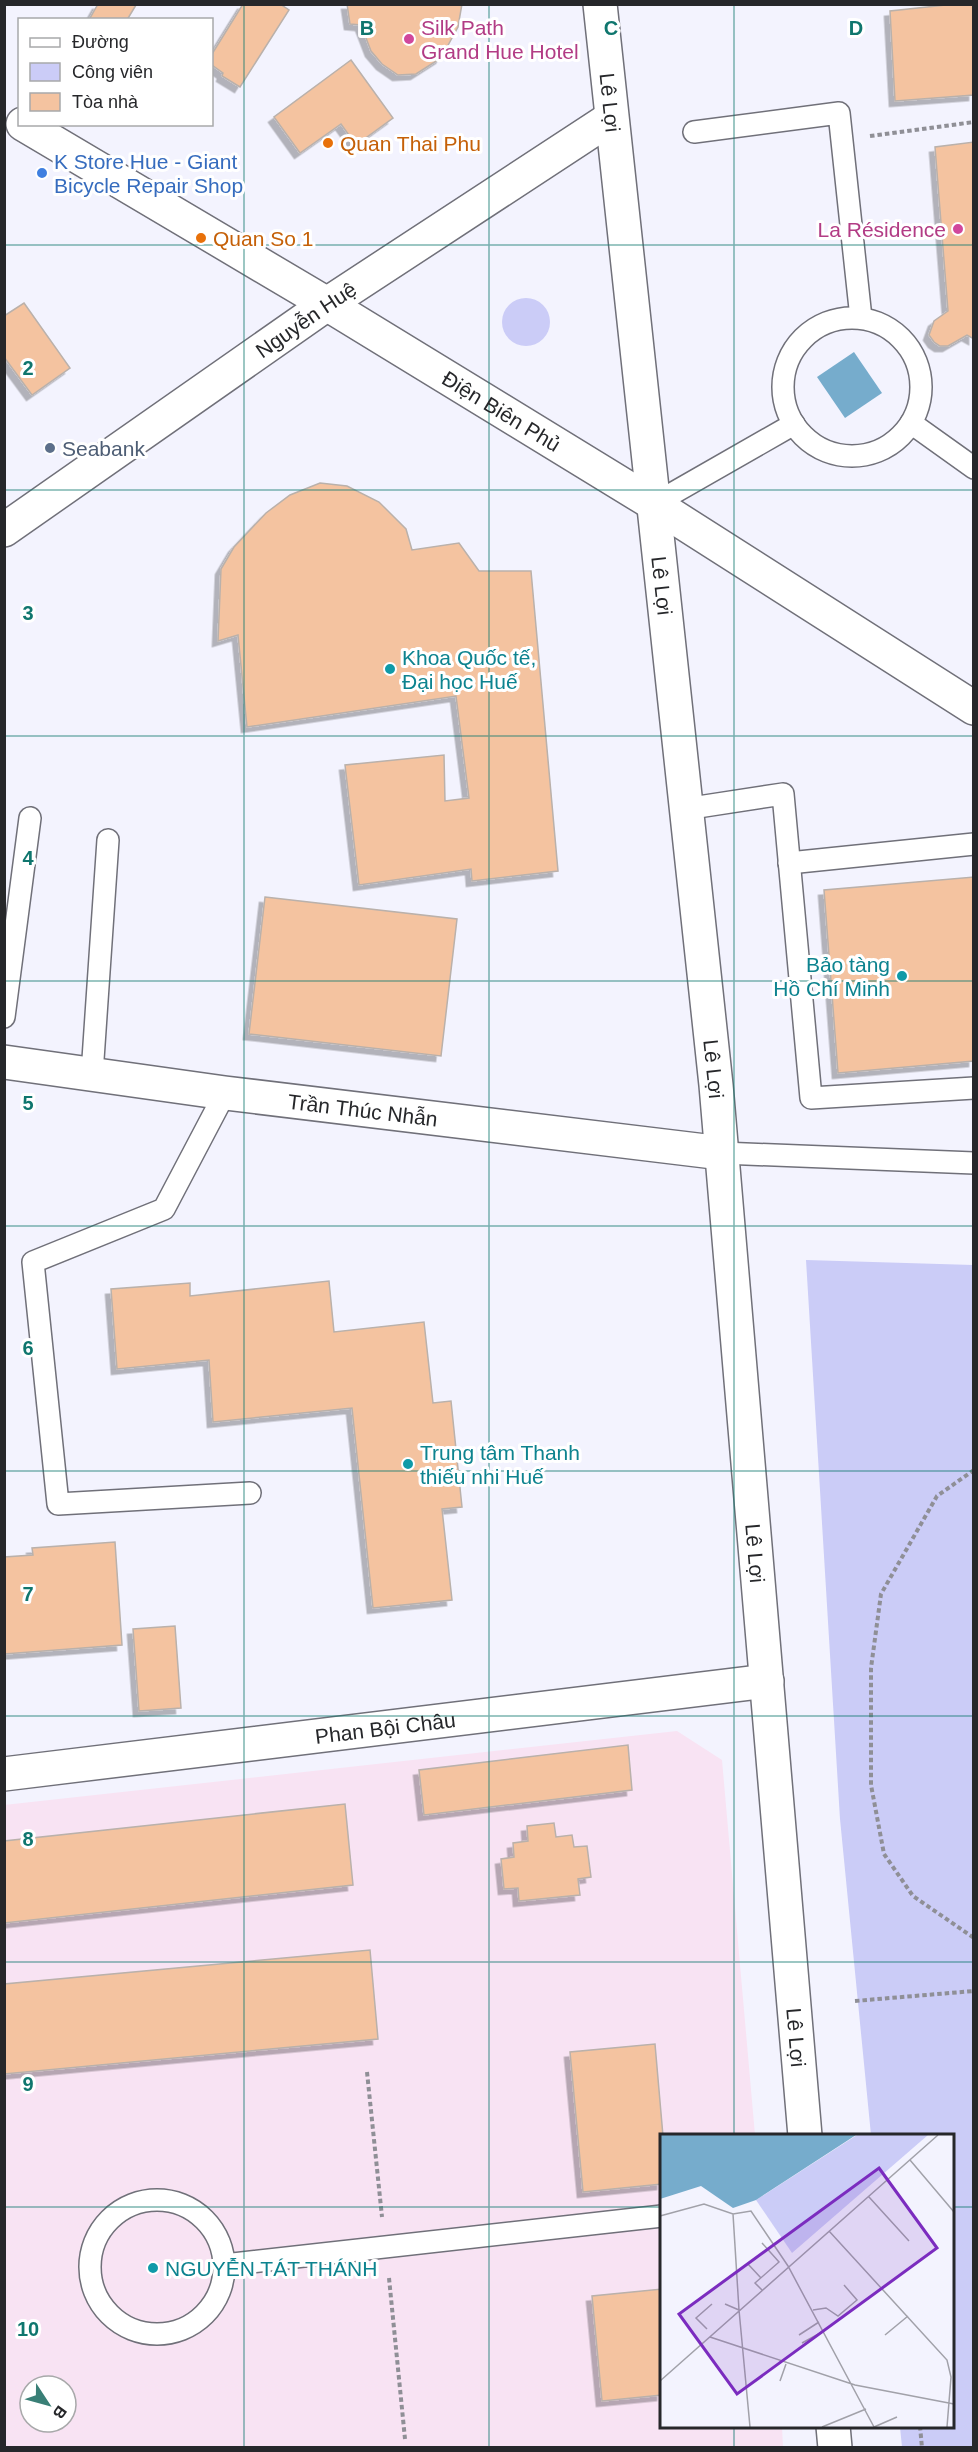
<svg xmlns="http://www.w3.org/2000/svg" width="978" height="2452" viewBox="0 0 978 2452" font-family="Helvetica,sans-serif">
	<defs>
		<filter id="shadow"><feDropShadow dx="-5.5" dy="5.5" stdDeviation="0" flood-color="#0004"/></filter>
	</defs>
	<rect width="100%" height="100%" fill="#f3f3fe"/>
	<path fill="#f8e3f3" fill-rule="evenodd" d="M677,1731L722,1760L755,2135L662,2136V2426L782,2427L783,2447H5L4,1805ZM30,2386H66V2422H30Z"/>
	<g fill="#cbccf7">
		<circle cx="526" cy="322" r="24"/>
		<path d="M806,1260L973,1265V2447H902L900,2427L952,2426V2136L871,2135L840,1819Z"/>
	</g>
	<path fill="#76accc" d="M854,352L882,393L845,418L817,377Z"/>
	<g fill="#f4c3a0" stroke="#bab1ab" stroke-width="1.5" filter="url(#shadow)">
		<path d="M98,4H135L136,5L127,20H89Z"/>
		<path d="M243,4H280L289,10L240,87L222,76L223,73L212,65V54Z"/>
		<path d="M347,4H462L458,27L441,58L416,74L398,75L382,64L371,51L361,25L350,24Z"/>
		<path d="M955,4H974V95L895,101L890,11Z"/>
		<path d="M351,60L393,118L356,145L341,124L300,153L274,117Z"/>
		<path d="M974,142V339L967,335L948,346H940L934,342L929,335L934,321L948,311L935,147Z"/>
		<path d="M24,303L70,368L32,395L4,357V316Z"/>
		<path d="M320,483L347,486L379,502L406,529L412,550L459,543L479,571H531L558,871L472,881L471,869L359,885L345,765L444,755L445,801L469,798L456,696L247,727L238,635L218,641L221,569L234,547L266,513L290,495Z"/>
		<path d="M974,877V1061L838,1073L824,890Z"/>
		<path d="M265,897L457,919L441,1056L249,1034Z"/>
		<path d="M329,1281L334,1332L424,1322L433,1403L451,1401L462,1507L442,1509L452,1600L373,1608L352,1408L213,1422L209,1360L117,1369L111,1289L190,1283V1296Z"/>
		<path d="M115,1542L122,1645L4,1654V1557L33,1555L32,1548Z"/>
		<path d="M175,1626L181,1708L139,1711L133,1629Z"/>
		<path d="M628,1745L632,1790L424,1815L419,1770Z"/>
		<path d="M345,1804L353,1885L4,1923V1841Z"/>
		<path d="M554,1823L556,1837L572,1835L574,1847L587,1846L591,1877L578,1879L580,1895L519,1901L518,1888L504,1889L501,1859L514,1857L513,1843L528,1841L527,1826Z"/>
		<path d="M370,1950L378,2039L4,2074V1984Z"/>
		<path d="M655,2044L663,2136H662V2184L583,2192L570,2052Z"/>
		<path d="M662,2289V2395L602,2401L592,2296Z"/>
	</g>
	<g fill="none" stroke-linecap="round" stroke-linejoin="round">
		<defs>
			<g id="lane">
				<path d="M694,132L839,113L861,318"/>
				<circle cx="852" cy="387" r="69"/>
				<path d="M911,423L974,468"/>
				<path d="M654,504L794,424"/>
				<path d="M685,809L783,794L811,1098L974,1088"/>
				<path d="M789,863L974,844"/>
				<path d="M4,1017L30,818"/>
				<path d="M92,1074L108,840"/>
				<path d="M225,1093L164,1209L33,1262L58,1504L250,1493"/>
				<path d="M722,1153L974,1163"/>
				<circle cx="157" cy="2267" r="67"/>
				<path d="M224,2265L662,2216"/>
			</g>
			<g id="street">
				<path d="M654,504L974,708"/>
				<path id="s1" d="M4,1062L225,1093L722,1153"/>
				<path id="s2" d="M4,1774L767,1681"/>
			</g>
			<g id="secondary">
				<path id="s3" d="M600,4L716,1085L805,2136"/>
				<path id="s4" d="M23,124L327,304L654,504"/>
				<path id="s5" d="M4,530L327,304L611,118"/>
				<path d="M833,2426L835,2448"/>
			</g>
		</defs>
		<use href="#lane" stroke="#707079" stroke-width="24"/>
		<use href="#street" stroke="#707079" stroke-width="36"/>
		<use href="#secondary" stroke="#707079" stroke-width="36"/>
		<g stroke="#8f8f96" stroke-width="4" stroke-dasharray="4.5 3" stroke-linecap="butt">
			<path d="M870,136L974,122"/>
			<path d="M974,1470L937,1496L881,1594L871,1668V1785L884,1854L913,1896L974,1938"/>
			<path d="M855,2001L974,1991"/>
			<path d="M367,2072L382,2217"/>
			<path d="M389,2278L405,2439"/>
			<path d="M920,2426L922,2448"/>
		</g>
		<use href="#lane" stroke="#fff" stroke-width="21"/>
		<use href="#street" stroke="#fff" stroke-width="33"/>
		<use href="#secondary" stroke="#fff" stroke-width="33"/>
	</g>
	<path fill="none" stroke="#0f766e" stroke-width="1.5" stroke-opacity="0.55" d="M244,4V2448M489,4V2448M734,4V2136M4,245H974M4,490H974M4,736H974M4,981H974M4,1226H974M4,1471H974M4,1716H974M4,1962H974M4,2207H662M952,2207H974M734,2426V2448"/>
	<g fill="#d1479c" stroke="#fff" stroke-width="2">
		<circle cx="409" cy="39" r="6"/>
		<circle cx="958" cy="229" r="6"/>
	</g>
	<g fill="#e8710a" stroke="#fff" stroke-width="2">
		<circle cx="328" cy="143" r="6"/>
		<circle cx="201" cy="238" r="6"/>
	</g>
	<circle fill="#3f7fe0" stroke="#fff" stroke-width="2" cx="42" cy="173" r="6"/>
	<circle fill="#5c6f8a" stroke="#fff" stroke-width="2" cx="50" cy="448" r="6"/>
	<g fill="#0f9aa8" stroke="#fff" stroke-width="2">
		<circle cx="390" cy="669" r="6"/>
		<circle cx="902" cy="976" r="6"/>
		<circle cx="408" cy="1464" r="6"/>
		<circle cx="153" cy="2268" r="6"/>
	</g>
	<g text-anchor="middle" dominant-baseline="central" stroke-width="6" stroke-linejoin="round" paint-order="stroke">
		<g font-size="21" fill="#b23c85" stroke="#fff" text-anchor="start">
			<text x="421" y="27">Silk Path<tspan x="421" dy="24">Grand Hue Hotel</tspan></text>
			<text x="946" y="229" text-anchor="end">La Résidence</text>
		</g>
		<g font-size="21" fill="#26272a" stroke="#fff">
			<text stroke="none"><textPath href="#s3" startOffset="99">Lê Lợi</textPath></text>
			<text stroke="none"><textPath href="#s5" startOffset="368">Nguyễn Huệ</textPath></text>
			<text stroke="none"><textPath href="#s4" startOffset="558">Điện Biên Phủ</textPath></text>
			<text stroke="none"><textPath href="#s3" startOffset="585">Lê Lợi</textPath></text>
			<text stroke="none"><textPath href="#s3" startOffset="1071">Lê Lợi</textPath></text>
			<text stroke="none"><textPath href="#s1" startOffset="362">Trần Thúc Nhẫn</textPath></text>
			<text stroke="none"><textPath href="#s3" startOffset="1557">Lê Lợi</textPath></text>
			<text stroke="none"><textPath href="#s2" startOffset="384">Phan Bội Châu</textPath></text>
			<text stroke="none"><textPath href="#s3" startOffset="2043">Lê Lợi</textPath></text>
		</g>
		<g font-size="21" fill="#c56008" stroke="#fff" text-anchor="start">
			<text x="340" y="143">Quan Thai Phu</text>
			<text x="213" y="238">Quan So 1</text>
		</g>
		<g font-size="21" fill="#366cbe" stroke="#fff" text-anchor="start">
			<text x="54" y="161">K Store Hue - Giant<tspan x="54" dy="24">Bicycle Repair Shop</tspan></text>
		</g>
		<g font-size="21" fill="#4e5e75" stroke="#fff" text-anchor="start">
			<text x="62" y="448">Seabank</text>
		</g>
		<g font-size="21" fill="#0d838f" stroke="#fff" text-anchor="start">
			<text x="402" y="657">Khoa Quốc tế,<tspan x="402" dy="24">Đại học Huế</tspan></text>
			<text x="890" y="964" text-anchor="end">Bảo tàng<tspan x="890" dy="24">Hồ Chí Minh</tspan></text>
			<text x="420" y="1452">Trung tâm Thanh<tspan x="420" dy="24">thiếu nhi Huế</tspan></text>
			<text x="165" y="2268">NGUYỄN TÁT THÁNH</text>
		</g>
	</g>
	<g transform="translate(660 2134)">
		<rect width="294" height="294" fill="#f3f3fe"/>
		<path d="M197,1H268L132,119L96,66Z" fill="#cbccf7"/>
		<path d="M0,1H196L96,66L73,74L41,52L0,65Z" fill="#76accc"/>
		<path fill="none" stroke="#a1a1a9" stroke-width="1.5" d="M250,26L294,78M209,63L249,107M0,82L44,70L73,80L91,77L128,132L214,293M169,97L287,226L291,243L287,293M102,109L119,128L95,149L102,156M87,129L101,144M65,170L79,176L73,80M79,176L90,293M153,176L166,174L178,182L197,166L184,151M47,195L36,184L52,170M139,201L159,188M225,201L248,182M50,203L195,251L294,270M142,209L164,197M0,247L278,1M120,247L126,230M162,293L206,275M214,293L237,283"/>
		<path fill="#7b2cbf" fill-opacity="0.15" stroke="#7b2cbf" stroke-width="3" d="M219,34L277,114L77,260L19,180Z"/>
		<rect width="294" height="294" fill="none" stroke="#26272a" stroke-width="3"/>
	</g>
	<g font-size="20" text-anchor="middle" font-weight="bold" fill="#0f766e" stroke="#fff" stroke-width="6" stroke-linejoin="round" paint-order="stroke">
		<text x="367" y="35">B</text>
		<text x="611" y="35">C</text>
		<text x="856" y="35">D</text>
		<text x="28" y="375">2</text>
		<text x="28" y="620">3</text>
		<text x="28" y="865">4</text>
		<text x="28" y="1110">5</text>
		<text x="28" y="1355">6</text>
		<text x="28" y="1601">7</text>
		<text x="28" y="1846">8</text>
		<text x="28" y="2091">9</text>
		<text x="28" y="2336">10</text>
	</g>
	<rect width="978" height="2452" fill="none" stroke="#26272a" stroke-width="12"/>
	<rect x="18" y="18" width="195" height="108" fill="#ffffff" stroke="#a8a9aa" stroke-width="1.5"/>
	<rect x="30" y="38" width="30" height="9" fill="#ffffff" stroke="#a8a9aa" stroke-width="1.5"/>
	<text x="72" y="48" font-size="18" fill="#26272a">Đường</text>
	<rect x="30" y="63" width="30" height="18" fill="#cbccf7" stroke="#a8a9aa" stroke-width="1.5"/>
	<text x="72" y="78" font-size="18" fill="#26272a">Công viên</text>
	<rect x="30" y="93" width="30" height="18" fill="#f4c3a0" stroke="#a8a9aa" stroke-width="1.5"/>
	<text x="72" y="108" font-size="18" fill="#26272a">Tòa nhà</text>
	<g transform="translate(48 2404) rotate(126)"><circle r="28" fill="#ffffff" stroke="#a8a9aa" stroke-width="1.5"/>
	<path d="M0-4.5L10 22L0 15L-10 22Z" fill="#397f76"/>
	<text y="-9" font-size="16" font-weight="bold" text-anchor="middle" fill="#26272a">B</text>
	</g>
</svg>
